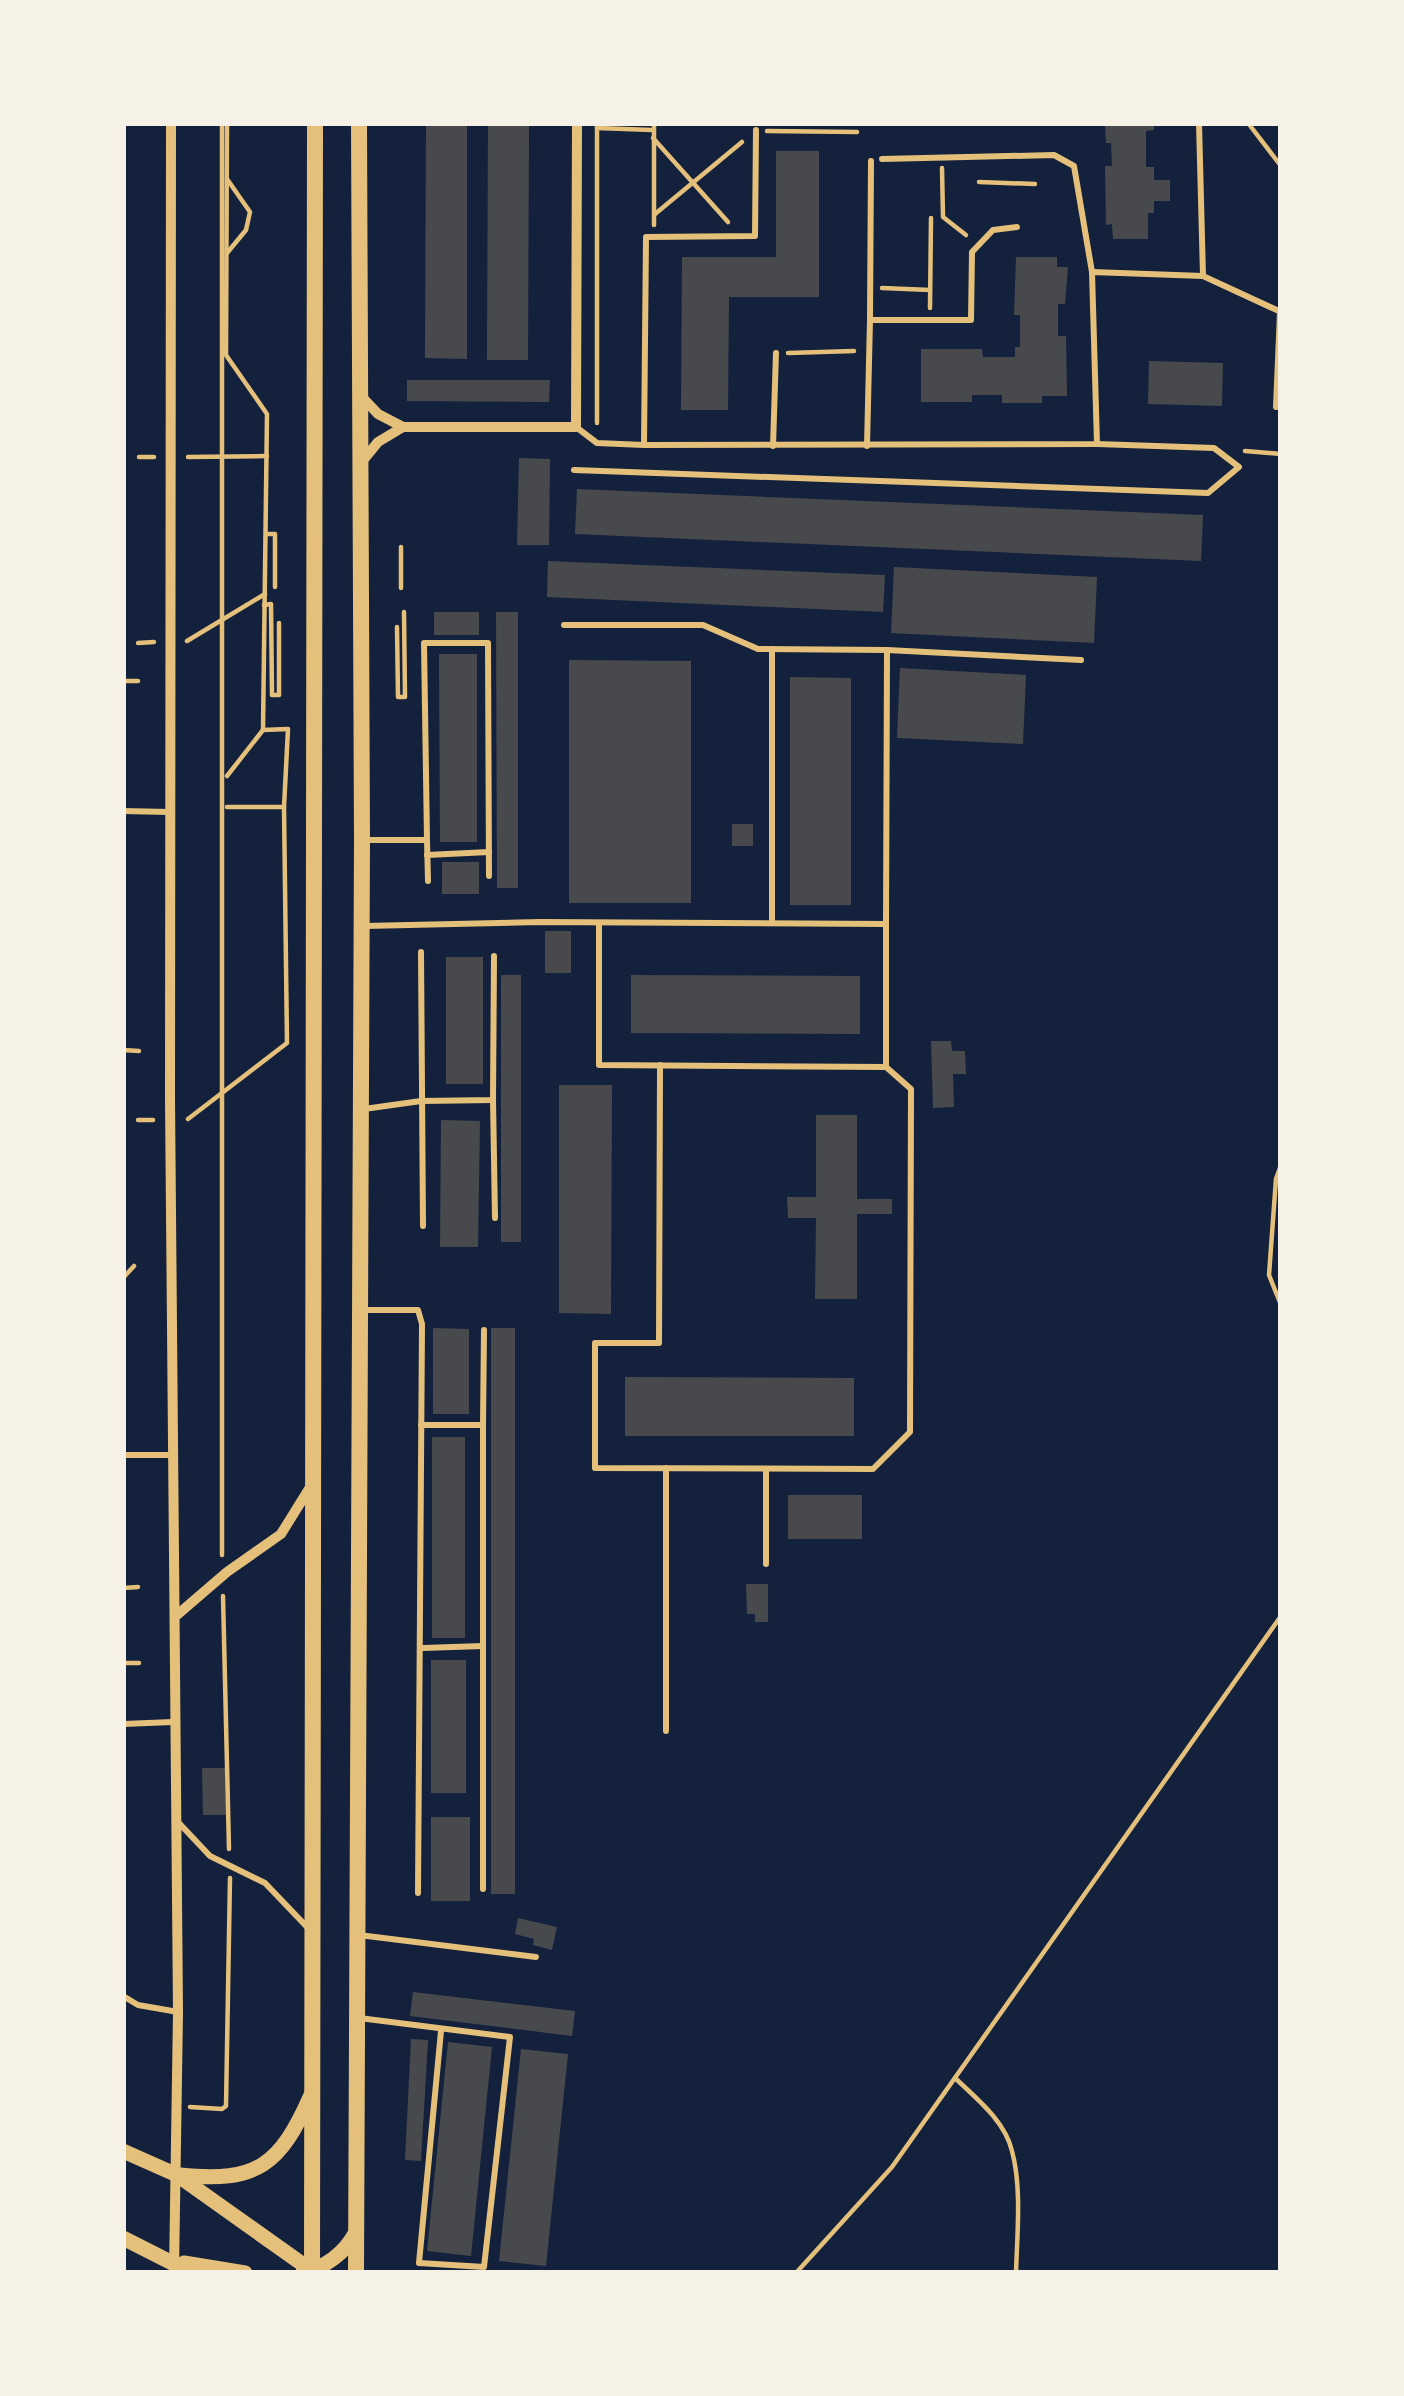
<svg xmlns="http://www.w3.org/2000/svg" width="1404" height="2396" viewBox="0 0 1404 2396" font-family="Commissioner,sans-serif">
	<rect width="100%" height="100%" fill="#14213d"/>
	<g fill="#48494c">
		<path d="M426,123H467V359L425,358Z"/>
		<path d="M488,123H529L528,360H487Z"/>
		<path d="M1105,123H1154V130L1146,131V167H1154V180H1170V201H1154V213H1148V239H1113L1112,224L1106,225L1105,166H1112L1111,143H1106Z"/>
		<path d="M776,151H819V297H729L728,410H681L682,257H776Z"/>
		<path d="M1016,257H1057V267H1068L1065,304H1058V336H1066L1067,396H1042V403H1002V395H972V402H921V349H982L983,357H1015V347H1020V315H1014Z"/>
		<path d="M1149,361L1223,363L1222,406L1148,404Z"/>
		<path d="M407,380H550L549,402L407,401Z"/>
		<path d="M519,458L550,459L549,545H517Z"/>
		<path d="M577,489L1203,515L1201,561L575,534Z"/>
		<path d="M548,561L885,575L883,612L547,597Z"/>
		<path d="M894,567L1097,577L1094,643L891,633Z"/>
		<rect x="434" y="612" width="45" height="23"/>
		<path d="M496,612H518V888H497Z"/>
		<path d="M439,654H477V842H440Z"/>
		<path d="M569,660L691,661V903H569Z"/>
		<path d="M900,668L1026,675L1023,744L897,738Z"/>
		<path d="M790,677L851,678V905H790Z"/>
		<rect x="732" y="824" width="21" height="22"/>
		<rect x="442" y="862" width="37" height="32"/>
		<rect x="545" y="931" width="26" height="42"/>
		<rect x="446" y="957" width="37" height="127"/>
		<rect x="501" y="975" width="20" height="267"/>
		<path d="M631,975L860,976V1034L631,1033Z"/>
		<path d="M931,1041H951L952,1051H965L966,1074H953L954,1107L933,1108Z"/>
		<path d="M559,1085H612L611,1314L559,1313Z"/>
		<path d="M816,1115H857V1199H892V1214H857V1299H815L816,1218H788L787,1197H816Z"/>
		<path d="M441,1120L480,1121L478,1247H440Z"/>
		<path d="M433,1328L469,1329V1414H433Z"/>
		<rect x="491" y="1328" width="24" height="566"/>
		<path d="M625,1377L854,1378V1436H625Z"/>
		<rect x="432" y="1437" width="33" height="201"/>
		<rect x="788" y="1495" width="74" height="44"/>
		<path d="M746,1584H768V1622H755V1614H747Z"/>
		<rect x="431" y="1660" width="35" height="133"/>
		<path d="M202,1768H225L226,1815H203Z"/>
		<rect x="431" y="1817" width="39" height="84"/>
		<path d="M518,1918L557,1927L552,1950L533,1945L534,1939L515,1934Z"/>
		<path d="M413,1992L575,2011L572,2036L410,2016Z"/>
		<path d="M411,2039L428,2040L421,2161L405,2160Z"/>
		<path d="M448,2042L492,2047L471,2256L427,2251Z"/>
		<path d="M521,2049L568,2054L546,2266L499,2261Z"/>
	</g>
	<g fill="none" stroke-linecap="round" stroke-linejoin="round">
		<g stroke="#e5c07b" stroke-width="4.5">
			<path d="M1248,123L1281,166"/>
			<path d="M597,128L652,130"/>
			<path d="M767,131L857,132"/>
			<path d="M653,138L728,222"/>
			<path d="M942,168L943,217L966,235"/>
			<path d="M979,182L1035,184"/>
			<path d="M655,214L742,142"/>
			<path d="M654,225V123"/>
			<path d="M227,253L246,230L250,212L227,179"/>
			<path d="M882,288L930,290"/>
			<path d="M930,308L931,218"/>
			<path d="M788,353L854,351"/>
			<path d="M597,423V123"/>
			<path d="M1245,451L1281,454"/>
			<path d="M139,457H154"/>
			<path d="M188,457L267,456"/>
			<path d="M268,534H275V587"/>
			<path d="M401,547V588"/>
			<path d="M264,605L271,604L272,695H279V623"/>
			<path d="M397,627L398,697H405L404,612"/>
			<path d="M187,641L265,594"/>
			<path d="M138,643L154,642"/>
			<path d="M123,681H138"/>
			<path d="M227,776L263,730"/>
			<path d="M227,807H284"/>
			<path d="M123,1050L139,1051"/>
			<path d="M188,1119L287,1043L284,807L288,729L263,730L267,414L226,355L227,123"/>
			<path d="M138,1120H153"/>
			<path d="M1281,1165L1276,1179L1269,1275L1281,1305"/>
			<path d="M123,1278L134,1266"/>
			<path d="M222,1555V123"/>
			<path d="M123,1588L138,1587"/>
			<path d="M223,1596L229,1849"/>
			<path d="M123,1663H139"/>
			<path d="M955,2078C976,2098 1005,2121 1012,2151C1022,2188 1017,2235 1016,2273"/>
			<path d="M190,2107L222,2109L226,2106L230,1878"/>
			<path d="M796,2273L892,2167L1281,1616"/>
		</g>
		<g stroke="#e5c07b" stroke-width="6">
			<path d="M882,159L1054,155L1074,166L1092,272"/>
			<path d="M1203,276L1281,312"/>
			<path d="M870,319L871,161"/>
			<path d="M1276,407L1280,312"/>
			<path d="M576,427L597,443L644,445L1097,444L1092,272L1203,276L1199,123"/>
			<path d="M644,445L646,237L755,236L756,130"/>
			<path d="M773,446L776,353"/>
			<path d="M867,446L870,320H971L972,252L993,230L1017,227"/>
			<path d="M574,470L1208,493L1239,467L1214,448L1097,444"/>
			<path d="M887,650L1081,660"/>
			<path d="M123,811L169,812"/>
			<path d="M365,840H427L424,643H488L489,876"/>
			<path d="M427,840L428,881"/>
			<path d="M427,855L489,852"/>
			<path d="M772,922V649"/>
			<path d="M599,923V1065L886,1067V924"/>
			<path d="M364,926L540,922L886,924L887,650L758,649L703,625H564"/>
			<path d="M421,952L423,1226"/>
			<path d="M660,1065L659,1343H595V1468L873,1469L910,1432L911,1089L886,1067"/>
			<path d="M493,1100L495,1218"/>
			<path d="M364,1109L421,1101L493,1100L494,956"/>
			<path d="M362,1310H418L422,1324L418,1893"/>
			<path d="M421,1425H483V1889"/>
			<path d="M483,1425L484,1330"/>
			<path d="M123,1455H172"/>
			<path d="M766,1564V1469"/>
			<path d="M423,1648L483,1646"/>
			<path d="M123,1724L173,1722"/>
			<path d="M666,1731V1468"/>
			<path d="M178,1822L210,1856L265,1883L308,1928"/>
			<path d="M359,1935L536,1957"/>
			<path d="M123,1996L138,2005L178,2012"/>
			<path d="M359,2018L510,2037L484,2267L419,2263L441,2031"/>
		</g>
		<g stroke="#e5c07b" stroke-width="10">
			<path d="M171,123L170,1099L178,2012L174,2273"/>
			<path d="M361,396L378,414L403,427H576L577,123"/>
			<path d="M360,464L378,442L403,427"/>
			<path d="M177,1615L227,1572L281,1534L309,1489"/>
		</g>
		<g stroke="#e5c07b" stroke-width="15">
			<path d="M123,2151L177,2175L315,2273"/>
			<path d="M180,2175C258,2183 280,2165 311,2095"/>
			<path d="M123,2238L192,2273"/>
			<path d="M184,2263L245,2273"/>
			<path d="M303,2272C325,2268 345,2253 356,2232"/>
		</g>
		<g stroke="#e5c07b" stroke-width="16">
			<path d="M312,2273L315,123"/>
			<path d="M356,2273L362,840L359,123"/>
		</g>
	</g>
	<rect width="1404" height="2396" fill="none" stroke="#f6f1e7" stroke-width="252"/>
</svg>
